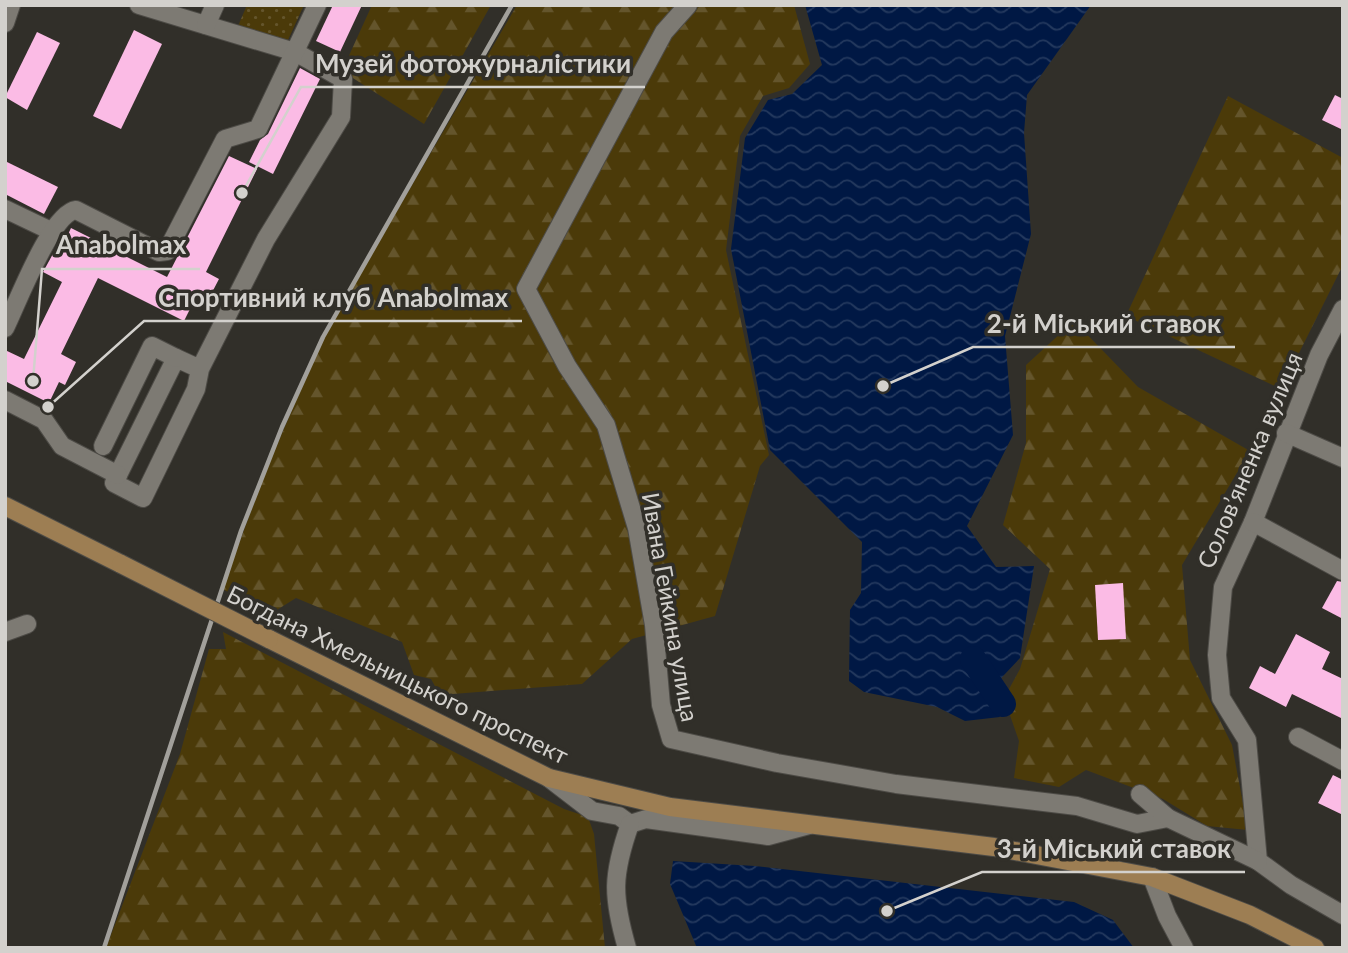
<svg xmlns="http://www.w3.org/2000/svg" width="1348" height="953" viewBox="0 0 1348 953" font-family="Lato,sans-serif">
	<defs>
		<pattern id="forest-firs" width="22" height="20" patternUnits="userSpaceOnUse" patternTransform="scale(1.75)"><rect width="22" height="20" fill="#4b3a09"/><path d="M5 1l3.5 6h-7zM16 11l3.5 6h-7z" fill="#64552c"/></pattern>
		<pattern id="park-dots" width="8" height="8" patternUnits="userSpaceOnUse" patternTransform="scale(1.75)"><rect width="8" height="8" fill="#4b3a09"/><path d="M2 2h.1M6 6h.1" fill="none" stroke="#64552c" stroke-width="1.8" stroke-linecap="round"/></pattern>
		<pattern id="water-waves" width="16" height="10" patternUnits="userSpaceOnUse" patternTransform="scale(1.75)"><rect width="16" height="10" fill="#001844"/><path d="M0 5q4-4 8 0t8 0" fill="none" stroke="#24395e"/></pattern>
	</defs>
	<rect width="100%" height="100%" fill="#312f29"/>
	<g fill="url(#forest-firs)">
		<path d="M372,5H491L424,124L342,71Z"/>
		<path d="M517,5H794L810,64L789,88L763,96L740,136L726,250L769,455L760,466L715,616L632,639L582,684L440,695L431,679L414,675L402,642L296,598L272,613L222,589L268,466L323,338Z"/>
		<path d="M1228,96L1343,158V265L1281,389L1126,316Z"/>
		<path d="M1074,321L1138,387L1250,451L1182,565L1190,660L1232,745L1248,830L1207,826L1163,799L1086,770L1059,787L1014,778L1019,741L1004,698L1020,669L1050,569L1003,525L1026,443V365Z"/>
		<path d="M223,632L564,809L588,817L594,834L605,948H106L180,754L209,649H226Z"/>
	</g>
	<path fill="url(#park-dots)" d="M247,5H304L288,40L238,26Z"/>
	<g fill="url(#water-waves)">
		<path d="M805,5H1091L1027,95L1024,133L1031,234L1005,336L1013,435L967,526L996,567L1034,566L1020,658L988,692L1000,717L965,721L937,707L864,692L849,681L850,610L861,593L862,542L770,450L731,249L745,138L768,100L792,94L822,65Z"/>
		<path d="M673,861L755,866L1074,902L1113,920L1134,948H697L670,884Z"/>
	</g>
	<g fill="none" stroke-linecap="round" stroke-linejoin="round">
		<path stroke="#001844" stroke-width="26" d="M973,659L1003,704"/>
	</g>
	<g fill="#fbbbe5">
		<path d="M333,5H362L340,52L316,41Z"/>
		<path d="M134,30L162,44L121,129L93,116Z"/>
		<path d="M37,32L60,43L27,110L5,97Z"/>
		<path d="M300,68L320,79L273,174L249,162L260,140L268,134Z"/>
		<path d="M1335,95L1343,99V130L1322,120Z"/>
		<path d="M229,156L257,169L206,272L219,279L206,304L195,299L184,321L98,278L61,354L76,362L65,385L59,382L49,403L5,381V350L24,359L62,282L43,272L54,252L59,254L71,228L91,238L88,245L110,256L113,250L167,277Z"/>
		<path d="M5,161L58,187L44,214L5,194Z"/>
		<path d="M1337,581L1343,582V619L1322,608Z"/>
		<path d="M1123,583L1126,639L1098,640L1095,585Z"/>
		<path d="M1296,634L1330,652L1322,669L1343,679V719L1292,694L1286,707L1249,688L1260,666L1275,674Z"/>
		<path d="M1333,775L1343,780V815L1318,803Z"/>
	</g>
	<g fill="none" stroke-linecap="round" stroke-linejoin="round">
		<defs>
			<g id="minor">
				<path d="M139,5L295,52L343,79L341,117L266,239L200,369L196,389L143,498L114,483L176,358L200,369"/>
				<path d="M688,5L664,32L526,289L567,366L606,425L637,528L654,625L661,705L671,739L777,763L896,784L1077,806L1137,824L1168,818"/>
				<path d="M5,23L11,5"/>
				<path d="M206,25L215,5"/>
				<path d="M5,209L51,231"/>
				<path d="M1343,309L1319,355L1253,522L1223,587L1217,655L1221,698L1247,740L1258,861L1291,885L1343,915"/>
				<path d="M5,328C17,304 51,213 76,210L159,252L167,251L225,139L258,129L317,5"/>
				<path d="M5,400L44,420L62,446L118,475"/>
				<path d="M1286,433L1343,458"/>
				<path d="M103,446L152,346L176,358"/>
				<path d="M1253,522L1343,571"/>
				<path d="M5,632L27,624"/>
				<path d="M1298,737L1343,761"/>
				<path d="M549,778L592,811L619,816L630,824"/>
				<path d="M1140,794L1168,818L1258,861"/>
				<path d="M630,824L646,819L768,836L809,825"/>
				<path d="M1152,877L1167,916L1184,948"/>
				<path d="M627,948C612,896 612,875 630,824"/>
			</g>
			<g id="major">
				<path d="M5,506L121,564"/>
				<path d="M269,639L549,778L670,807L994,847L1152,877L1250,915L1315,948"/>
			</g>
		</defs>
		<use href="#minor" stroke="#4d4b46" stroke-width="20"/>
		<use href="#major" stroke="#4d4b46" stroke-width="20"/>
		<use href="#minor" stroke="#7d7a73" stroke-width="18"/>
		<use href="#major" stroke="#9d7e53" stroke-width="18"/>
		<path stroke="#a2a09b" stroke-width="4.5" d="M104,948L241,531L282,427L323,337L512,5"/>
		<defs>
			<path id="major-bridge" d="M121,564L269,639"/>
		</defs>
		<use href="#major-bridge" stroke="#4d4b46" stroke-width="20" stroke-linecap="butt"/>
		<use href="#major-bridge" stroke="#9d7e53" stroke-width="18"/>
	</g>
	<g text-anchor="middle" dominant-baseline="central" stroke-width="7" stroke-linejoin="round" paint-order="stroke">
		<g font-size="24" fill="#d3d1cd" stroke="#312f29">
			<text transform="translate(1249 460) rotate(-67)">Солов’яненка вулиця</text>
			<text transform="translate(671 607) rotate(80)">Ивана Гейкина улица</text>
			<text transform="translate(398 674) rotate(26)">Богдана Хмельницького проспект</text>
		</g>
	</g>
	<path fill="none" stroke="#d3d1cd" stroke-width="2.5" d="M242 193L301 87H645M33 381L42 269H200M48 407L144 321H522M883 386L973 347H1235M887 911L982 872H1245"/>
	<g fill="#d3d1cd" stroke="#312f29" stroke-width="2.5">
		<circle cx="242" cy="193" r="7"/>
		<circle cx="33" cy="381" r="7"/>
		<circle cx="48" cy="407" r="7"/>
		<circle cx="883" cy="386" r="7"/>
		<circle cx="887" cy="911" r="7"/>
	</g>
	<g font-size="26" text-anchor="middle" font-weight="bold" fill="#d3d1cd" stroke="#312f29" stroke-width="7" stroke-linejoin="round" paint-order="stroke">
		<text x="473" y="73">Музей фотожурналістики</text>
		<text x="121" y="254">Anabolmax</text>
		<text x="333" y="307">Спортивний клуб Anabolmax</text>
		<text x="1104" y="333">2-й Міський ставок</text>
		<text x="1114" y="858">3-й Міський ставок</text>
	</g>
	<rect width="1348" height="953" fill="none" stroke="#d3d1cd" stroke-width="14"/>
</svg>
